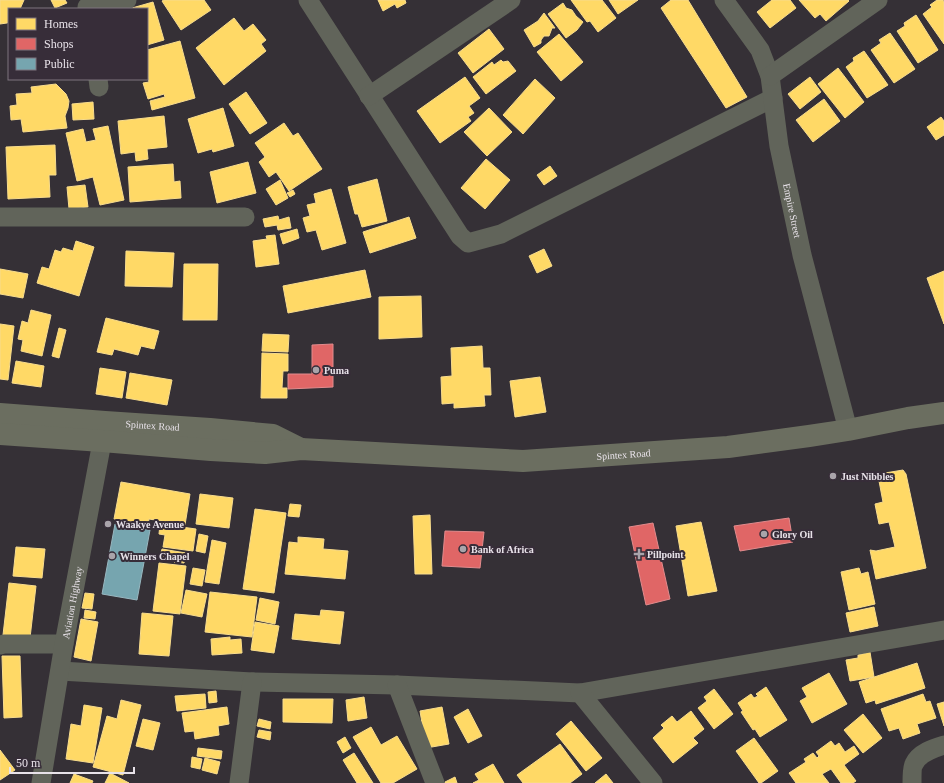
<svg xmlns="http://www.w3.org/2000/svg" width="944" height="783" viewBox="0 0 944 783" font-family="'Times New Roman',serif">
	<rect width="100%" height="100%" fill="#353036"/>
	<g fill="#ffd966" stroke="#f8dc8d">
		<path d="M0,0H24L20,9H9V22L7,23L0,24Z"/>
		<path d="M51,0H65L67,3L55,8Z"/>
		<path d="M164,0H204L211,10L181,30L162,1Z"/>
		<path d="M378,0H405L406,3L397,8L395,4L383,11Z"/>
		<path d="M571,0H602L616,18L598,32L590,21L587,22Z"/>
		<path d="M609,0H638L618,14Z"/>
		<path d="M671,0H688L747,97L726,108L661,8Z"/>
		<path d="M772,0H790L796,8L770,28L757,12Z"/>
		<path d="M799,0H848L849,1L826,21L820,14L815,18Z"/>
		<path d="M937,0H943L944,2V44L923,14L932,7L930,5Z"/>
		<path d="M153,2L164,40L147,45V9H106L132,8Z"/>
		<path d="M563,3L566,8L572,10L576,16L583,22L577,30L566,38L548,14Z"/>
		<path d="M544,13L555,28H552L549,36H544L541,40V43L534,47L524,30L538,21Z"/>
		<path d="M916,15L938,50L918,63L897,31L905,26L904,23Z"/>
		<path d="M234,18L244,31L253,24L266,40L261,44L266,51L224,85L196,48Z"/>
		<path d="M489,29L504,49L473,73L458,53Z"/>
		<path d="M890,33L915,69L894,83L871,50L881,43L879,40Z"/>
		<path d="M559,34L583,62L561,81L537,52Z"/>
		<path d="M180,41L195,98L152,110L150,101L165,97L164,94L148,99L143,83L149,82L147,74V50Z"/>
		<path d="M864,51L888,85L867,98L846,67L854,61L853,58Z"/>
		<path d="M501,60L503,62L508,61L516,71L486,94L473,77L492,62L494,65Z"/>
		<path d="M838,68L864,102L845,118L818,84Z"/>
		<path d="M465,77L480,98L469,106L474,113L468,117L471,121L440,143L417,111Z"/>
		<path d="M810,77L821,92L800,109L788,94Z"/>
		<path d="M535,79L555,98L523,134L503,115Z"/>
		<path d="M56,84L66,94L69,101L68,108L65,116L67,128L23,132L21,119L11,120L10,106L17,105L16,94L32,93L31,87Z"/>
		<path d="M246,92L267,123L250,134L229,104Z"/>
		<path d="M824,99L840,121L813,142L796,120Z"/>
		<path d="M93,102L94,119L73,120L72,104Z"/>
		<path d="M223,108L234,146L213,152L212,149L198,153L188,119Z"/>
		<path d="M489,108L512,132L487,156L464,132Z"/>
		<path d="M164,116L167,147L147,149L148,159L136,161L135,152L121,154L118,121Z"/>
		<path d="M941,117L944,121V135L936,140L927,127Z"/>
		<path d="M284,123L293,136L298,133L322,169L289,191L276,172L269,177L259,162L265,157L255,143Z"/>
		<path d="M108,126L124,200L100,205L93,177L77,181L66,133L83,129L86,142L96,140L93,129Z"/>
		<path d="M55,145L56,175H49L50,197L8,199L6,147Z"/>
		<path d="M486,159L510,180L485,209L461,188Z"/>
		<path d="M248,162L256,193L217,203L210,172Z"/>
		<path d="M173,164L174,182L180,181L181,198L130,202L128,167Z"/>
		<path d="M550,166L557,176L544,185L537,175Z"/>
		<path d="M377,179L387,221L362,227L358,214H355L348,187Z"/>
		<path d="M280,180L288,198L276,205L266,189Z"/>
		<path d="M85,185L88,207L69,209L67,187Z"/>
		<path d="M331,189L346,243L322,250L316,230L307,232L303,218L310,216L307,205L316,203L314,194Z"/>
		<path d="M293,190L295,194L290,197L287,193Z"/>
		<path d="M278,216L279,220L289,217L291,228L278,230L277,225L265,227L263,219Z"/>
		<path d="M409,217L416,238L370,253L363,232Z"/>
		<path d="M297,229L299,238L283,244L280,234Z"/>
		<path d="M275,235L279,264L256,267L253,241L267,239L266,236Z"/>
		<path d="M76,241L94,247L79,296L37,283L42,267L49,269L55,250L61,252L63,248L73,251Z"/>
		<path d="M544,249L552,266L537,273L529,256Z"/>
		<path d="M126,251L174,253L172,287L125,286Z"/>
		<path d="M184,264H218L217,320H183Z"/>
		<path d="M0,269L28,274L23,298L0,294Z"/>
		<path d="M365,270L371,297L288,313L283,286Z"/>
		<path d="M944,271V324L927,278Z"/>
		<path d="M421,296L422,337L379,339V297Z"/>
		<path d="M31,310L51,315L42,356L21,351L23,340L18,339L22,321L28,323Z"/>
		<path d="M106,318L159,331L154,349L141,346L138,355L114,349L112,355L97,352Z"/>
		<path d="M0,324L14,326L8,380L0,379Z"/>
		<path d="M59,328L66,330L59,358L52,356Z"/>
		<path d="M263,334L289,335L288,352L262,351Z"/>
		<path d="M482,346L483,368H490L491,395H484L485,406L454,408V403L442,404L441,377L452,376L451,348Z"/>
		<path d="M262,353L288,354V371H283L282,388H287V398H261Z"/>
		<path d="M16,361L44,366L41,387L12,383Z"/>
		<path d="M100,368L126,372L122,398L96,394Z"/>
		<path d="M130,373L172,380L167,405L126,398Z"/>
		<path d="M540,377L546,412L515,417L510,381Z"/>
		<path d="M903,470L906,474L926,568L876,579L870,550L876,551L895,547L889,522L879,524L875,504L883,502L879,481L882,482L881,476L885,477V473Z"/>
		<path d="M121,482L190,494L185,525L149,519L148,525L114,519Z"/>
		<path d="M200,494L233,498L229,528L196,524Z"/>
		<path d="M290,504L301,505L299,517L288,516Z"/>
		<path d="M255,509L286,513L274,593L243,589Z"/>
		<path d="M430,515L432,574H415L413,516Z"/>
		<path d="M701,522L717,591L688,596L676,526Z"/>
		<path d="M160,524L196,529L193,551L163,547L165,535L159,534Z"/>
		<path d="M199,534L208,536L205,553L196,551Z"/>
		<path d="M298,537L324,539L323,549L348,551L345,579L285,574L289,542L298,543Z"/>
		<path d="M212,540L226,543L219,584L205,582Z"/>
		<path d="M16,547L45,549L42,578L13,576Z"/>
		<path d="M162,549L186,553L184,563L174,562L175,559L160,557Z"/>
		<path d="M159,563L186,566L180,614L153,611Z"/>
		<path d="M193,568L205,570L202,586L190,584Z"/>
		<path d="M859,568L861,574L868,572L875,604L849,610L841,572Z"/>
		<path d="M9,583L36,586L30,638L3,635Z"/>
		<path d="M186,590L207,594L202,617L181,613Z"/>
		<path d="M210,592L257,597L252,637L205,632Z"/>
		<path d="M85,593L94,594L92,609L82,608Z"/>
		<path d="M260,598L279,602L275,624L256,620Z"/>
		<path d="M874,607L878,626L850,632L846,613Z"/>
		<path d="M85,610L96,612L95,619L84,618Z"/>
		<path d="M321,610L344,612L340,644L292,639L295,614L320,616Z"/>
		<path d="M142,613L173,616L169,656L139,654Z"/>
		<path d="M81,619L98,622L91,661L74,657Z"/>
		<path d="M255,622L279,626L274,653L251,650Z"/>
		<path d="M230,637V640L241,639L242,653L212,655L211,639Z"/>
		<path d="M870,652L874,677L850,681L846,660L858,658V655Z"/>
		<path d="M2,656H20L22,717L4,718Z"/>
		<path d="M917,663L925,688L876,704L875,700L866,703L859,682Z"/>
		<path d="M829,673L847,704L812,723L800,701L807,697L802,688Z"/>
		<path d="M766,687L787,720L760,737L755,729L753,730L741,712L743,711L738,703L751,694L754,698L758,696L756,694Z"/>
		<path d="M714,689L733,714L714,729L698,708L707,701L704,697Z"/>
		<path d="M216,691L217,702L209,703L208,692Z"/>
		<path d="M205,694L206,708L177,711L175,696Z"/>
		<path d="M923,694L926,702L930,701L936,718L917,724L920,733L903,739L899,728L889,731L881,709Z"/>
		<path d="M364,697L367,718L348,721L346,700Z"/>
		<path d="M283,699H333L332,723L283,722Z"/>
		<path d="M121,700L141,705L123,775L93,767L107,716L117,719Z"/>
		<path d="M944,702V726L937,704Z"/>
		<path d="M84,705L102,708L93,763L66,759L71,724L81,726Z"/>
		<path d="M227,707L229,724L218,726L219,735L195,739L194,731L185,732L182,713Z"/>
		<path d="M442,707L449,744L426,748L420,711Z"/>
		<path d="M468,709L482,736L468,743L454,717Z"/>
		<path d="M691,711L704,729L693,738L698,743L673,763L653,738L664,728L661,725L672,716L677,722Z"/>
		<path d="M863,714L882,738L863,753L844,730Z"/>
		<path d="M143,719L160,723L153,750L136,746Z"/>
		<path d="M259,719L271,722L270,729L257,726Z"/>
		<path d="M571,721L602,758L586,771L556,734Z"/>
		<path d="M371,727L381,745L397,736L417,769L393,783H381L353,737Z"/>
		<path d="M259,730L271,732L270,740L257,737Z"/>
		<path d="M345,737L351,748L343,753L337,742Z"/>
		<path d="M754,738L778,771L761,783H759L736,751Z"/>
		<path d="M831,741L835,746L839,743L845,752L854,746L859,754L844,765L856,781L853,783H841L831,769L822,774L829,783H796L789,773L806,762L804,759L813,753L817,758L819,756L816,752Z"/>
		<path d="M560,744L582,774L570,783H523L517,775Z"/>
		<path d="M198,748L222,751L221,759L197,756Z"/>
		<path d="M0,750L15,770L0,780Z"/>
		<path d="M354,753L373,783H357L343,760Z"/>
		<path d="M192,757L202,759L200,769L191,767Z"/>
		<path d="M205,758L220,762L217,774L202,770Z"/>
		<path d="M493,764L504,783H473L479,780L475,774Z"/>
		<path d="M110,773L129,783H105Z"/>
		<path d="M74,774L93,781L92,783H70Z"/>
		<path d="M606,774L613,783H595Z"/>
		<path d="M455,777L457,783H445V782Z"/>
	</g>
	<g fill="#e06666" stroke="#e28b8d">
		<path d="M333,344V387L288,389V374H312V345Z"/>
		<path d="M789,518L793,542L740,551L734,526Z"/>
		<path d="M653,523L670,599L646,605L629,527Z"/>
		<path d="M445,531L484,532L480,568L442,566Z"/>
	</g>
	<path fill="#76a5af" stroke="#98b7c0" d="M115,524L150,530L137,600L102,594Z"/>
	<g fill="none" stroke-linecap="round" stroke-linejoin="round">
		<g stroke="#61645a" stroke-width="19">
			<path d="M308,0L460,236L468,243L501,234L773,98"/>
			<path id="s1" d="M724,0L760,50L770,76L779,146L802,255L848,430"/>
			<path d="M87,7L127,0"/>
			<path d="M770,76L878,0"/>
			<path d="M98,79L99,87"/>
			<path d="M369,96L511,0"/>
			<path d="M0,217H245"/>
			<path d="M0,645L4,644H64"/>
			<path d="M60,671L252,682L397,685L580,693L944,630"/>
			<path d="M397,685L435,783"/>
			<path d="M580,693L653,783"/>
			<path id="s2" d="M41,783L64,644L105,426"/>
			<path d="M239,783L252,682"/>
			<path d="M912,783C912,778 912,767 914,764C919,753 934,748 944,745"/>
		</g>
		<g stroke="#6b6e60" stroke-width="22">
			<path id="s3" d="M0,414L105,422L210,429L273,435L301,449"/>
			<path id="s4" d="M0,434L102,441L211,450L265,453L301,449L523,461L728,447L809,436L848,430L908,418L944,413"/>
		</g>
	</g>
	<g fill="#a9a4aa" stroke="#372d39" stroke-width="1.5">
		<circle cx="316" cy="370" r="4"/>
		<circle cx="833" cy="476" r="4"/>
		<circle cx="108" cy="524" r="4"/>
		<circle cx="764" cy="534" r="4"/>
		<circle cx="463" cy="549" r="4"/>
		<path d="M637 548h4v4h4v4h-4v4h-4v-4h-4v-4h4z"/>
		<circle cx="112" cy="556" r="4"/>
	</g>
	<g text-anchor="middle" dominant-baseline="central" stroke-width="4" stroke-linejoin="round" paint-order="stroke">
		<g font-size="10" fill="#e8e2e9" stroke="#372d39">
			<text stroke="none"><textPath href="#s1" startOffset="226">Empire Street</textPath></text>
			<text stroke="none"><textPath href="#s3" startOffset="153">Spintex Road</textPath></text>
			<text stroke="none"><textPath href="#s4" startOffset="625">Spintex Road</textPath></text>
			<text stroke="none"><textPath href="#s2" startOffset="183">Aviation Highway</textPath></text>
		</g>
		<g font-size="10" font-weight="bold" fill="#e8e2e9" stroke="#372d39" text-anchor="start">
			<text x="324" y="370">Puma</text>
			<text x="841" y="476">Just Nibbles</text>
			<text x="116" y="524">Waakye Avenue</text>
			<text x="772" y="534">Glory Oil</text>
			<text x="471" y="549">Bank of Africa</text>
			<text x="647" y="554">Pillpoint</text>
			<text x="120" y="556">Winners Chapel</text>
		</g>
	</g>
	<rect x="8" y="8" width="140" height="72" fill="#372d39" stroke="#7e757f"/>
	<rect x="16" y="18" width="20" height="12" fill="#ffd966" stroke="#7e757f"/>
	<text x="44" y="28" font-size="12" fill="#e8e2e9">Homes</text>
	<rect x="16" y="38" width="20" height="12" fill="#e06666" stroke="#7e757f"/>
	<text x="44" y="48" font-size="12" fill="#e8e2e9">Shops</text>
	<rect x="16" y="58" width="20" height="12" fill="#76a5af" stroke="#7e757f"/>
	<text x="44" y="68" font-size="12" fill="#e8e2e9">Public</text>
	<path d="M10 767v6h124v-6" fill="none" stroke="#e8e2e9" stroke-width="2"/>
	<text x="16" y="767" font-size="12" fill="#e8e2e9" stroke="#372d39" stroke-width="3" paint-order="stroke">50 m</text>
</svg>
